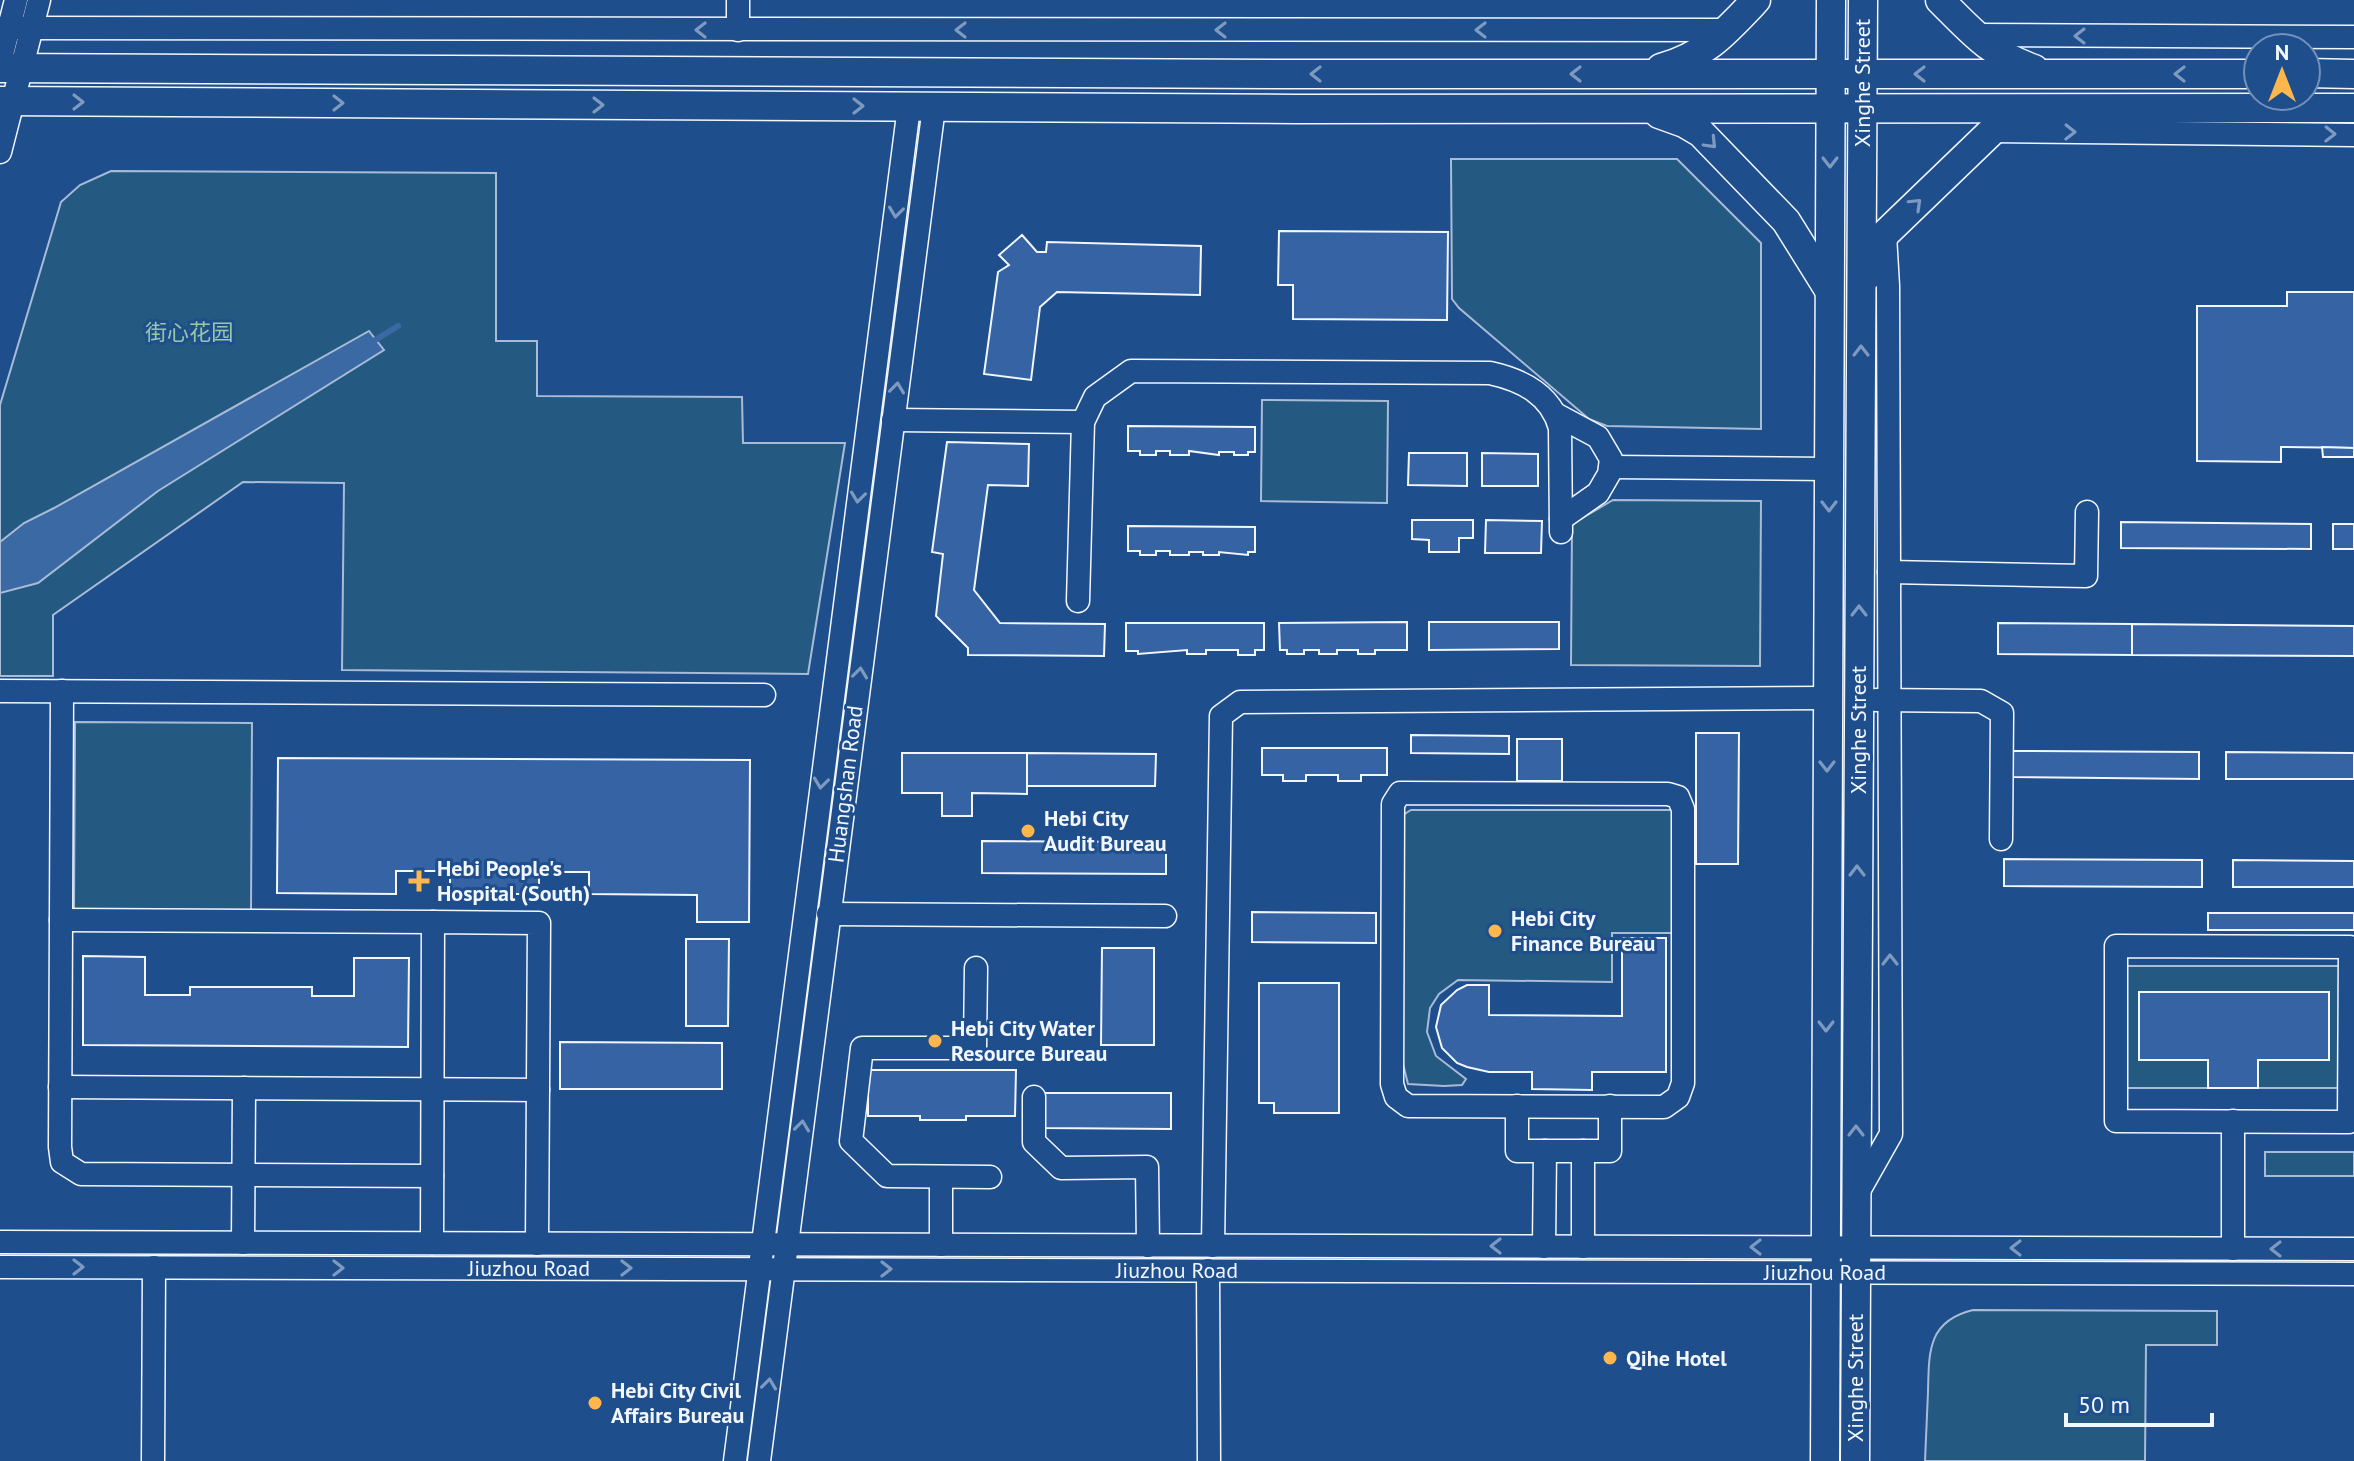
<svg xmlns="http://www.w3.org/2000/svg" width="2354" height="1461" viewBox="0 0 2354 1461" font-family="'PT Sans','Noto Sans SC',sans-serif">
	<rect width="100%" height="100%" fill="#1f4e8c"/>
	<g fill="#245a82" stroke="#a8bbd7" stroke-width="2">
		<path d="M1451,159H1677L1761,243V429L1607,426L1589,419L1459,308L1452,299Z"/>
		<path d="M111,171L496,173V341H537V396L742,397L743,443H845L808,674L342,670L344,483L243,482L53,615V676H0V405L61,202L80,185Z"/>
		<path d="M1262,400L1388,401L1387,503L1261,501Z"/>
		<path d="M1613,500L1761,501L1760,666L1571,665L1572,524Z"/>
		<path d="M75,722L252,723L251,912L74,911Z"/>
		<path d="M1411,810H1671L1675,814L1676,933H1612V982L1458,980L1439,994L1430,1008L1427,1032L1436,1056L1466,1079L1462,1085L1444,1086L1408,1084L1400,1052L1403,815Z"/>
		<path d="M2127,966H2340L2339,1088H2258V1060H2329V993L2140,992L2139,1060H2208V1088H2127Z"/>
		<rect x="2265" y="1152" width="89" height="24"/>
		<path d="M1973,1310L2217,1311V1345H2146L2145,1461H1925C1926,1438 1927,1415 1928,1392C1929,1353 1927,1321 1973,1310Z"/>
	</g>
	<path fill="#3b69a3" stroke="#a8bbd7" stroke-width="2" d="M369,331L384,350L158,491L38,583L0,593V542L24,523L54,508Z"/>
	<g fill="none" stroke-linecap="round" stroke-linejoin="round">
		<path stroke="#3b69a3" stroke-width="6" d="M372,342L398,326"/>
	</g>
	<g fill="#3563a3" stroke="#f2f6ff" stroke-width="2">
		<path d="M1279,231L1448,232L1447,320L1293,319V285H1278Z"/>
		<path d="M1022,235L1037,252H1046L1047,242L1201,246L1200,295L1057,292L1040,307L1031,380L984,374L998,272L1009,265L999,255Z"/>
		<path d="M2287,292H2354V448L2281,447V462L2197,461V306H2287Z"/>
		<path d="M1128,426L1255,427V452H1248V455H1234V452H1219V455L1189,451V455H1170V451H1156V455H1140V451H1128Z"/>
		<path d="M947,442L1029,444L1028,486L988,485L974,590L1000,623L1105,624L1104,656L968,655V648L936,616L943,554L932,552Z"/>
		<path d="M2322,447L2354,448V457H2323Z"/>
		<path d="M1409,453H1467V486L1408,485Z"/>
		<path d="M1482,453L1538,454V486H1482Z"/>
		<path d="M1412,520H1473V538H1459V552H1429V540L1412,539Z"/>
		<path d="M1486,520L1542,521L1541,553H1485Z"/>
		<path d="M2121,522L2311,524V549L2121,548Z"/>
		<rect x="2333" y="524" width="21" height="25"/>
		<path d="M1128,526L1255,527V552H1248V555L1219,552V555H1203V552H1189V555H1170V551H1156V555H1140V551H1128Z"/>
		<path d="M1407,622V650H1375V654H1358V650H1337V654H1319V650H1304V654H1287V650H1280L1279,623Z"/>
		<path d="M1429,622H1559V649L1429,650Z"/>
		<path d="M1126,623H1264V650H1255V655H1238V650H1206V654H1187V650L1138,654V651H1126Z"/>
		<path d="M1998,623L2132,624V655L1998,654Z"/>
		<path d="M2132,624L2354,626V656L2132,655Z"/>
		<path d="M1696,733H1739L1738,864H1696Z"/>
		<path d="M1411,735L1509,736V754L1411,753Z"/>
		<rect x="1517" y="739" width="45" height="42"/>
		<path d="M1262,748H1387V775H1361V781H1338V775H1306V781H1283V775H1262Z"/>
		<path d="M2013,751L2199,752V779L2013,777Z"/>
		<path d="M2226,752L2354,753V779H2226Z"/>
		<path d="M902,753H1027V794L972,793V816H942V793H902Z"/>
		<path d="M1027,753L1156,754L1155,786H1027Z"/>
		<path d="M278,758L750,760L749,922H697V895L589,894V872H539V894H450V871H396V894L277,893Z"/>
		<path d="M982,841L1166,842V874L982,873Z"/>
		<path d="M2004,859L2202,860V887L2004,886Z"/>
		<path d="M2233,860L2354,861V887H2233Z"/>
		<path d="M1252,912L1376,913V943L1252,942Z"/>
		<rect x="2208" y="913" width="146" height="17"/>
		<path d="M1622,938H1666V1072H1592V1090L1532,1089V1072H1489L1467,1067L1457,1063L1442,1048L1436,1027L1441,1005L1457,990L1467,985H1489V1015L1622,1016Z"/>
		<path d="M686,939H729L728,1026H686Z"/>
		<path d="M1102,948H1154V1045H1101Z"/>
		<path d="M83,956L145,957V995H190V987H312V996H354V958H409L408,1047L83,1045Z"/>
		<path d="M1259,983H1339V1113H1274V1103H1259Z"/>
		<path d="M2139,992H2329V1060H2258V1088H2208V1060H2139Z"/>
		<path d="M560,1042L722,1043V1089H560Z"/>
		<path d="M868,1070H1016L1015,1116H966V1120H920V1116H868Z"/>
		<path d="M1043,1093H1171V1129L1043,1128Z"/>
	</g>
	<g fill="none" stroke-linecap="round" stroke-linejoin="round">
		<defs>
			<g id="minor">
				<path d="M0,28L1727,30"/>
				<path d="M738,30V0"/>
				<path d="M1975,35L2354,37"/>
				<path d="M0,62L16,0"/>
				<path d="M1993,131L2354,135"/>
				<path d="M0,152L39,0"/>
				<path d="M1557,415L1598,437L1611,459L1609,474L1598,493L1561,519"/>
				<path d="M893,420L1083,422"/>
				<path d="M1611,467L1829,469"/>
				<path d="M1889,572L2086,576L2087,512"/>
				<path d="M1078,601L1083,422L1095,397L1131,371L1490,373C1522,380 1551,394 1560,428L1561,532"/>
				<path d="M0,691L764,695"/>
				<path d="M62,691L60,1147L62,1162L81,1174L432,1176"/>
				<path d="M1876,700L1981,701L2002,713L2001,839"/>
				<path d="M1400,793L1668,794L1678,797L1683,809V1083L1678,1097L1664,1107L1408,1106L1396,1097L1392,1084L1393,804Z"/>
				<path d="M828,914L1165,916"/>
				<path d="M61,920L433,922"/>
				<path d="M2116,946L2350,947L2349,1122L2116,1121Z"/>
				<path d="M976,968L975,1048H862L851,1141L887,1176L990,1177"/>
				<path d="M60,1087L538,1090"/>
				<path d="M1034,1097V1142L1061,1168L1147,1167L1148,1246"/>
				<path d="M1517,1106V1151H1610V1106"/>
				<path d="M1583,1151V1247"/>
				<path d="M1856,1196L1891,1134L1888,286L1885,235"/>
				<path d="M0,1242L2354,1249"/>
				<path d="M243,1243L244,1088"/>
				<path d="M432,1243L433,922L539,923L537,1244"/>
				<path d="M941,1245V1177"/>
				<path d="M1213,1246L1221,716L1240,702L1828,698"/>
				<path d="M1544,1247L1545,1151"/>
				<path d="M2233,1249V1121"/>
				<path d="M0,1267L2354,1274"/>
				<path d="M1208,1270L1209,1461"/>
				<path d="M153,1461L154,1267"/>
				<path d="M735,1461L909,107"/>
				<path d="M759,1461L934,107"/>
			</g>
			<g id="major">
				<path d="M1940,0C1973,33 1989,53 2034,69"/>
				<path d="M0,68L1296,74H2258"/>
				<path d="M1661,68C1706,55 1725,33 1756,0"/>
				<path d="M2306,73L2354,74"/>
				<path d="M0,101L1296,109L2354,108"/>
				<path d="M1659,114L1684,123L1701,133L1786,221L1829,290"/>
				<path d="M1867,276L1885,234L1992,131L2031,110"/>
				<path d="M1825,1461L1831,0"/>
				<path d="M1855,1461L1863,0"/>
			</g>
		</defs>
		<use href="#minor" stroke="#f2f6ff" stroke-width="25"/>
		<use href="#major" stroke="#f2f6ff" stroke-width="31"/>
		<use href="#minor" stroke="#1f4e8c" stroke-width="22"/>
		<use href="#major" stroke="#1f4e8c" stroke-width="28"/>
	</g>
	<defs><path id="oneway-chevron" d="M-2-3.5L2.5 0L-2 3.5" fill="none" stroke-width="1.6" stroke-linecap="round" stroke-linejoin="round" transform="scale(2)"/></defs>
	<g stroke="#7e9ac0">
		<use href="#oneway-chevron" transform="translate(701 30) rotate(-180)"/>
		<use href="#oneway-chevron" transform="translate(961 30) rotate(180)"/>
		<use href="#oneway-chevron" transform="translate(1221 30) rotate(-180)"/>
		<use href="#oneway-chevron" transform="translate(1481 30) rotate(180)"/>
		<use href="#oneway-chevron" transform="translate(2080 36) rotate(-180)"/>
		<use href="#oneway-chevron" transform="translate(1316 74) rotate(180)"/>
		<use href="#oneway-chevron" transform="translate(1576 74) rotate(180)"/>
		<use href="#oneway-chevron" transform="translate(1920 74) rotate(180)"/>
		<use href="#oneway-chevron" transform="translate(2180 74) rotate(180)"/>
		<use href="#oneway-chevron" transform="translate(78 102)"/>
		<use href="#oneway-chevron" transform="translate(338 103)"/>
		<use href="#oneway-chevron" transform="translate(598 105)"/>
		<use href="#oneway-chevron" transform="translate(858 106)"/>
		<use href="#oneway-chevron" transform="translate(2070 132) rotate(1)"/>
		<use href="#oneway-chevron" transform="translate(2330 134) rotate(1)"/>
		<use href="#oneway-chevron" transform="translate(1711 143) rotate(46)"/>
		<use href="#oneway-chevron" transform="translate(1830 162) rotate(90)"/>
		<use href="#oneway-chevron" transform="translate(1916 204) rotate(-44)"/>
		<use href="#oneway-chevron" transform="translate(896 212) rotate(97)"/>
		<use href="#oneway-chevron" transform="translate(1861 351) rotate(-90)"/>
		<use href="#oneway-chevron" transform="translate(897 388) rotate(-83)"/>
		<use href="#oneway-chevron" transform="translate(858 497) rotate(97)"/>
		<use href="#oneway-chevron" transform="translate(1829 506) rotate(90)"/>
		<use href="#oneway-chevron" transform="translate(1859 611) rotate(-90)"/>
		<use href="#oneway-chevron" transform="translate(860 673) rotate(-83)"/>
		<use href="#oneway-chevron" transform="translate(1827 766) rotate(90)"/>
		<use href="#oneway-chevron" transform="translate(821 783) rotate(97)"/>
		<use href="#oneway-chevron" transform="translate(1857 871) rotate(-90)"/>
		<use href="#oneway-chevron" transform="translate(1890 960) rotate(-90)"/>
		<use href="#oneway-chevron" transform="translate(1826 1026) rotate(90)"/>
		<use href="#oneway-chevron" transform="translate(802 1126) rotate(-83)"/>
		<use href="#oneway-chevron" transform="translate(1856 1131) rotate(-90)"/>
		<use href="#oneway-chevron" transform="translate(1496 1246) rotate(-180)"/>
		<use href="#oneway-chevron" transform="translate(1756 1247) rotate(-180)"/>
		<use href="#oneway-chevron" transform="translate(2016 1248) rotate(-180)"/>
		<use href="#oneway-chevron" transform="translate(2276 1249) rotate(-180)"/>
		<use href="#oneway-chevron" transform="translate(78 1267)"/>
		<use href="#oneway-chevron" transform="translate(338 1268)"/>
		<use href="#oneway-chevron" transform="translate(626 1268)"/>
		<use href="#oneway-chevron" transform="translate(886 1269)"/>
		<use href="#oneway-chevron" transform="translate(769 1384) rotate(-83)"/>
	</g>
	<g fill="#ffb74d" stroke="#1f4e8c" stroke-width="3">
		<circle cx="1028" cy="831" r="8"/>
		<path d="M415 869h8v8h8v8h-8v8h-8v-8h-8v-8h8z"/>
		<circle cx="1495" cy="931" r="8"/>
		<circle cx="935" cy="1041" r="8"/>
		<circle cx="1610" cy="1358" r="8"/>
		<circle cx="595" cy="1403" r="8"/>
	</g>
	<g text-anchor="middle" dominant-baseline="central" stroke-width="6" stroke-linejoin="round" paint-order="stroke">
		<g font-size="22" fill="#f2f6ff" stroke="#1f4e8c">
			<text transform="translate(1862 83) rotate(-90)">Xinghe Street</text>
			<text transform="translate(1858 730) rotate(-90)">Xinghe Street</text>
			<text transform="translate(845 784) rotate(-83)">Huangshan Road</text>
			<text x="529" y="1268">Jiuzhou Road</text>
			<text x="1177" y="1270">Jiuzhou Road</text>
			<text x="1825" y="1272">Jiuzhou Road</text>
			<text transform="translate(1855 1378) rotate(-90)">Xinghe Street</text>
		</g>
		<g font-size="22" fill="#97c8a6" stroke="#1f4e8c">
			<text x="189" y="332">街心花园</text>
		</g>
		<g font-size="22" font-weight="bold" fill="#f2f6ff" stroke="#1f4e8c" text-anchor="start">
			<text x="1044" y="818">Hebi City<tspan x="1044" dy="25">Audit Bureau</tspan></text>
			<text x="437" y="868">Hebi People's<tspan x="437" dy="25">Hospital (South)</tspan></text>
			<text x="1511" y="918">Hebi City<tspan x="1511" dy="25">Finance Bureau</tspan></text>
			<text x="951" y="1028">Hebi City Water<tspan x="951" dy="25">Resource Bureau</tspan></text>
			<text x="1626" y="1358">Qihe Hotel</text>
			<text x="611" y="1390">Hebi City Civil<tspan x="611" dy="25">Affairs Bureau</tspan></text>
		</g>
	</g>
	<g transform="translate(2282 72)"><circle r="38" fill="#1f4e8c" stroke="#7391ba" stroke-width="2"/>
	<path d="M0-6L14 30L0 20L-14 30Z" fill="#ffb74d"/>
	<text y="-12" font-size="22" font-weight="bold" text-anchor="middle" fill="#f2f6ff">N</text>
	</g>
	<path d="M2066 1413v12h146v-12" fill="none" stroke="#f2f6ff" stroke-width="4"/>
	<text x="2078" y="1413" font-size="24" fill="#f2f6ff" stroke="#1f4e8c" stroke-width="6" paint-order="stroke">50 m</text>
</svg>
